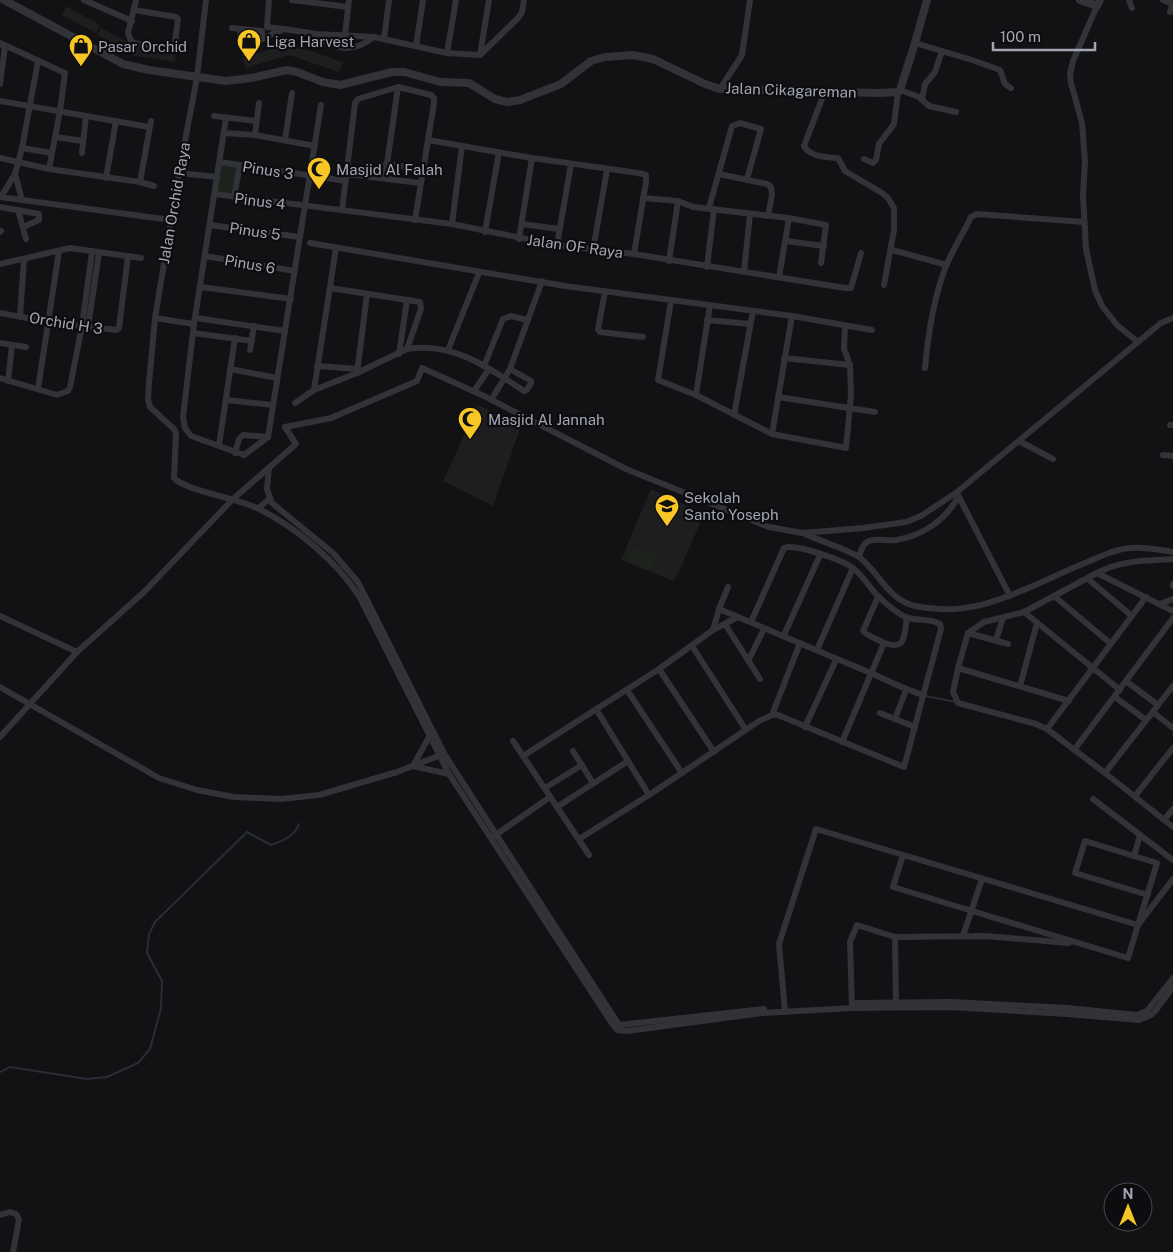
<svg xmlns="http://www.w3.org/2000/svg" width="1173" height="1252" viewBox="0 0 1173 1252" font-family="'Public Sans',sans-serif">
	<rect width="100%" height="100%" fill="#121113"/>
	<g fill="#1e1d20">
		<path d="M66,6L100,25L96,33L62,15Z"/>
		<path d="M101,28L136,46L176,52L175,62L135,56L97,35Z"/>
		<path d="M289,44L343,62L339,72L289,55L246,68L242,58Z"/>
		<path d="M478,405L521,426L493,506L443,481Z"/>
		<path d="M651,489L704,514L677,576L673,581L621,560Z"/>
	</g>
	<g fill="#1c231d">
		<path d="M222,164L237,167L232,194L217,192Z"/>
		<path d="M633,547L657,556L651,569L627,560Z"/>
	</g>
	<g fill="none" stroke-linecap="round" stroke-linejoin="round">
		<g stroke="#282e37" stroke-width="2">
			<path d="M926,696L956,702"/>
			<path d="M0,1072L10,1067L87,1079L107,1077L138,1063L150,1049L161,1008L162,981L147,953L149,934L155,922L247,832L271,845C283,841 295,836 299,824"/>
		</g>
		<g stroke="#323338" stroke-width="6">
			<path d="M84,0L132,21"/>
			<path d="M206,0L197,77L179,173L155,318L149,383L148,399L150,407L174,429L176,433L174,478C184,490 240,499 259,509C296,527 337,562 359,596L449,774L611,1022L617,1030L627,1031L762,1013L852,1008L951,1007L1067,1014L1139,1020L1151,1015L1156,1010L1173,987"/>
			<path d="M269,0L267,27L283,29"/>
			<path d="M292,0L348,7"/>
			<path d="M1129,0L1132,8"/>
			<path d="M1163,0L1172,4"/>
			<path d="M1097,6L1073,61L1070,74L1071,83L1082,123L1085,162L1083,195L1086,249L1095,290L1102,306L1117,325L1138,342"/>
			<path d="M134,10L176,17L178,19L174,50L134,43L131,41L128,33L136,0"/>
			<path d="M1170,12L1173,2"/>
			<path d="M232,28L262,31V39"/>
			<path d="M241,29L240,42L241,44L262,39L284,29L316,34L374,37L447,53L480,55L518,18L522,12L524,0"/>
			<path d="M316,34C335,51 354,53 374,37"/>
			<path d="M345,35L349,0"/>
			<path d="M384,39L389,0"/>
			<path d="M0,43L65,73L60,111L49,169"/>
			<path d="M915,43L972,60L1000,70L1005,84L1011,88"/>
			<path d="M416,46L423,0"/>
			<path d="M447,53L456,0"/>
			<path d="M480,55L489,0"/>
			<path d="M0,84L5,46L2,45"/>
			<path d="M720,89L742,55L750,0"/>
			<path d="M900,90L919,97L929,106L956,112"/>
			<path d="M825,91L804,146C810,157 826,157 838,158L845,171L882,193L888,198L894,208V230L884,285"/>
			<path d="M922,100L925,84L935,72L942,51"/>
			<path d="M0,101L149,127"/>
			<path d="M214,116L256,121"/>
			<path d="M226,118L194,324L183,417L185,428L191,436L244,455L268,437L321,105"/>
			<path d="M224,133L255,135L315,146"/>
			<path d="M255,135L259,103"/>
			<path d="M56,137L83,141"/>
			<path d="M285,140L292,93"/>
			<path d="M22,148L52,153"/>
			<path d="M82,153L86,116"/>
			<path d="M0,158L49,169L140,182L154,186"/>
			<path d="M864,159L873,163L876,160L879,144L894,124L898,92"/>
			<path d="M220,162L346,181"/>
			<path d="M386,164L422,169"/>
			<path d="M179,173L217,177"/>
			<path d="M15,174L22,200"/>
			<path d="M347,174L420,183"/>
			<path d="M719,174L767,184L771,187L772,195L768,216"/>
			<path d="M106,178L116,121"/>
			<path d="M385,178L398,87"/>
			<path d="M140,182L151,121"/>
			<path d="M215,194L452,224L557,245L634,254L845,288H851L861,253"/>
			<path d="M0,197L171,220"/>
			<path d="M1,197L15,174L22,148L38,61"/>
			<path d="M234,197L240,165"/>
			<path d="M643,198L678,201L693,207L789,218L826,225L821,263"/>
			<path d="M0,207L39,214V220L23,227"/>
			<path d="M709,208L732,126L740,123L761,129L747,179"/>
			<path d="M18,210L26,239"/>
			<path d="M342,210L355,103L358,99L398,87L431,95L434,98V103L428,140"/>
			<path d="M415,220L428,140L532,158L638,173L646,175V182L634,254"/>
			<path d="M452,224L462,146"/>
			<path d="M522,224L559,229"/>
			<path d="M210,225L300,237"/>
			<path d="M0,232L1,231"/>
			<path d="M485,232L499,152"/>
			<path d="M519,239L532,158"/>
			<path d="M786,241L824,246"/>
			<path d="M310,243L565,286L792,316L872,330"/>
			<path d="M557,245L571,164"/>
			<path d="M593,250L607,170"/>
			<path d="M892,250L947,265"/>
			<path d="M205,256L295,271"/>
			<path d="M669,261L678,201"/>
			<path d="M0,264L70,248L141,258"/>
			<path d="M707,267L714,209"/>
			<path d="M744,272L750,214"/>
			<path d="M779,277L789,218"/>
			<path d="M201,287L291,299"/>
			<path d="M330,288L420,302L421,309L407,349"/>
			<path d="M605,292L598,329L600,332L643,337"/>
			<path d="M671,301L658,380L696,395L772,434L846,448L851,395L850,365L844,349L845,326"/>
			<path d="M0,313L48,322L117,330L119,328L128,256"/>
			<path d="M20,316L24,259"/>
			<path d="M155,318L194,324"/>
			<path d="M196,318L285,331"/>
			<path d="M707,320L750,324"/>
			<path d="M88,327L99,253"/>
			<path d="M193,333L252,341"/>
			<path d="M0,343L26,347"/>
			<path d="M250,350L254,326"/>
			<path d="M448,350L479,273"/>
			<path d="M399,354L407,300"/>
			<path d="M784,358L850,365"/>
			<path d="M317,366L358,369"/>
			<path d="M484,366L503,319L511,316L527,320"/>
			<path d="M925,368C928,334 934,297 946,266C953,249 963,234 971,217L977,214L1084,222"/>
			<path d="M230,369L277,378"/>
			<path d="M357,373L367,294"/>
			<path d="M0,378L57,395L68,391L70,387L82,326L92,252"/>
			<path d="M8,381L12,345"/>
			<path d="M38,389L59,251"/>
			<path d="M314,390L336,248"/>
			<path d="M474,391L489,369"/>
			<path d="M696,395L710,305"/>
			<path d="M778,397L875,412"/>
			<path d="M226,400L273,405"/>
			<path d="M491,400L510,369L542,281"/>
			<path d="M295,403L314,390L357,373L407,349C453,342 488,367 524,391L527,390L531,383V381L510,369"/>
			<path d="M734,415L753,311"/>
			<path d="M1170,425H1173"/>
			<path d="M772,434L792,316"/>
			<path d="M1019,441L1053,459"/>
			<path d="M219,445L235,338"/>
			<path d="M235,453L239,439L243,435L268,437"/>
			<path d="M1163,455L1173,456"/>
			<path d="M269,468L267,489L272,503L333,553L358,582L445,755L619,1025L764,1009"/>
			<path d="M958,495L1010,596"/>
			<path d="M259,508L270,498"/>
			<path d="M803,533C819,541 845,548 859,557C879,572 888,600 915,606C979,620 1028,586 1085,563C1099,557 1115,549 1131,548C1145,547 1160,550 1173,552"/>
			<path d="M859,557C861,551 862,544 869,541C877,538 887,541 896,540C922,536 946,520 958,497"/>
			<path d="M1097,573C1121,560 1147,561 1173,559"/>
			<path d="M1088,579L1132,616"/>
			<path d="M1173,584V586"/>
			<path d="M1054,596L1110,643"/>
			<path d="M878,597L863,631C868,636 874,638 880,641C906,652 903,640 907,618"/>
			<path d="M1160,604L1173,599"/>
			<path d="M719,609L728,587"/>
			<path d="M1173,611L1097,573L1024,612L984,622L968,633L958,668L953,692L958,703L1036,724L1047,729L1105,773L1173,827"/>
			<path d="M1024,612L1120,690"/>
			<path d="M0,616L77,652"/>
			<path d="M725,624L760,679"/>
			<path d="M713,630L719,609C769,630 820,652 871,673C889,681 905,690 924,695"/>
			<path d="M968,633L1008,644"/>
			<path d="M784,635L820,555"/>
			<path d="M996,640L1003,618"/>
			<path d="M692,646L746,730"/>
			<path d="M817,650L853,568"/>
			<path d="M748,661L764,629"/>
			<path d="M958,668L1069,701"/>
			<path d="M659,669L714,752"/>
			<path d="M1127,682L1158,705"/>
			<path d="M1020,686L1037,623"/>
			<path d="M0,687L159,778L197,790L234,797L281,799L319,795L397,772L441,755"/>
			<path d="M627,690L682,773"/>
			<path d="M1115,697L1146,720"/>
			<path d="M596,709L649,795"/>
			<path d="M1153,712L1173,728"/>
			<path d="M880,713L915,727"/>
			<path d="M772,715L800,643"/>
			<path d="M895,719L906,690"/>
			<path d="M805,727L836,660"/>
			<path d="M1047,729L1146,597"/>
			<path d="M0,737L77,652L144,592L233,499L296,444L285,427L331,418L417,381L422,368L484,396L626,469L769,527L802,533L863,528L906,522L921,516L957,492L1138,342L1161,323L1173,318"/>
			<path d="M429,737L413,766L449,774"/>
			<path d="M513,741L589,855"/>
			<path d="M842,742L884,643"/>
			<path d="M1074,750L1173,618"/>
			<path d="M573,751L593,783"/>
			<path d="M523,756L659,669L713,630L736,618"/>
			<path d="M1105,773L1173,686"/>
			<path d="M545,788L582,765"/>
			<path d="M1135,796L1173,748"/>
			<path d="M1093,799L1173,860"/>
			<path d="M557,807L628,761"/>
			<path d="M1164,820L1173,809"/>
			<path d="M494,836L550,797"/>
			<path d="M579,839L649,795L759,721L772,715H778L904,767L941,629L940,624C928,617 912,623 900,614C892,609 883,601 876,594C869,586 862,575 853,568C842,560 795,543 784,548L751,622"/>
			<path d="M903,855L893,887L1128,958L1138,925L1173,879"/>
			<path d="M1134,856L1140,835"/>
			<path d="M963,936L982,879"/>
			<path d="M895,937L986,936L1069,943"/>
			<path d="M854,1003L952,1002L1067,1008L1137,1015L1147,1011L1173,978"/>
			<path d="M852,1007L850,942L857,925L895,937L896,1005"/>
			<path d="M785,1012L779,944L816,829L1138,925L1157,863L1085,841L1075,873L1148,895"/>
			<path d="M0,1215L10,1212L16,1214L19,1219L13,1252"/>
		</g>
		<g stroke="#323338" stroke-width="8">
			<path d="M4,0L123,64L149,70L226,81L251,78L287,70L297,72L323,82L340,85L392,72H404L441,82L469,83L495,99L507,102L520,100L561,84L591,61L605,57L633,55L653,59L705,84L720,89L880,93L898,92L900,90L915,43L927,0"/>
			<path d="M1080,0L1097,6L1100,0"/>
		</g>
	</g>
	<defs>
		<symbol id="shop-pin" viewBox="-11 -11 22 30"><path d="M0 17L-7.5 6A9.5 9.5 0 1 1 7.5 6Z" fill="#f7c726" stroke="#0d0c0e"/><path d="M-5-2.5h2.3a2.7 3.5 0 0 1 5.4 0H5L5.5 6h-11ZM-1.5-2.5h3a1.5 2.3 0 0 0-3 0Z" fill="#111"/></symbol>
		<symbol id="mosque-pin" viewBox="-11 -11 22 30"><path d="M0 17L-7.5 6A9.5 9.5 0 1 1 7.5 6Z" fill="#f7c726" stroke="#0d0c0e"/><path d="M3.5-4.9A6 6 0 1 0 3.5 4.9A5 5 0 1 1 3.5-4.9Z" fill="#111"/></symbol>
		<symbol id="school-pin" viewBox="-11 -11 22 30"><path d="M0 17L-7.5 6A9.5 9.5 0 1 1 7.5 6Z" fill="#f7c726" stroke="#0d0c0e"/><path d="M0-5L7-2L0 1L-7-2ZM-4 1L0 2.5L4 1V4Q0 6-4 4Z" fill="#111"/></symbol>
	</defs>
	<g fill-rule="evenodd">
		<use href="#shop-pin" x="235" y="27" width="28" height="38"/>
		<use href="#shop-pin" x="67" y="32" width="28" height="38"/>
		<use href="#mosque-pin" x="305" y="155" width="28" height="38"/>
		<use href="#mosque-pin" x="456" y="405" width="28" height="38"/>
		<use href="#school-pin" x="653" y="492" width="28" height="38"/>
	</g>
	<g text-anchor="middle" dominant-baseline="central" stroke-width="4.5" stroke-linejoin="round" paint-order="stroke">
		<g font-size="15" fill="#a2a6b4" stroke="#0d0c0e" text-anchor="start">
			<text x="266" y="41">Liga Harvest</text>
			<text x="98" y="46">Pasar Orchid</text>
			<text x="336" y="169">Masjid Al Falah</text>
			<text x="488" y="419">Masjid Al Jannah</text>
			<text x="684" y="497">Sekolah<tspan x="684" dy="17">Santo Yoseph</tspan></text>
		</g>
		<g font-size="15" fill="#a2a6b4" stroke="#0d0c0e">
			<text transform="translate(791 90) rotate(2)">Jalan Cikagareman</text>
			<text transform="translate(268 170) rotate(9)">Pinus 3</text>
			<text transform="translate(260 201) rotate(7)">Pinus 4</text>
			<text transform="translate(174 203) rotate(-80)">Jalan Orchid Raya</text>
			<text transform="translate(255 231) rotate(8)">Pinus 5</text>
			<text transform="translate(575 246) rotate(8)">Jalan OF Raya</text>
			<text transform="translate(250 264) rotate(10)">Pinus 6</text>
			<text transform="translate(66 323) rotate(9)">Orchid H 3</text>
		</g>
	</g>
	<g transform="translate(1128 1207)"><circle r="24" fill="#0d0c0e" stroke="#494a50"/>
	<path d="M0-4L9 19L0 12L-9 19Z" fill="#f7c726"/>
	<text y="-8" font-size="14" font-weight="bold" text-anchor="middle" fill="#a2a6b4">N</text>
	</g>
	<path d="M993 42v8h102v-8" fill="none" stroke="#a2a6b4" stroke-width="2.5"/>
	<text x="1000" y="42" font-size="15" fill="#a2a6b4" stroke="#0d0c0e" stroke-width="4" paint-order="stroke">100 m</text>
</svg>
